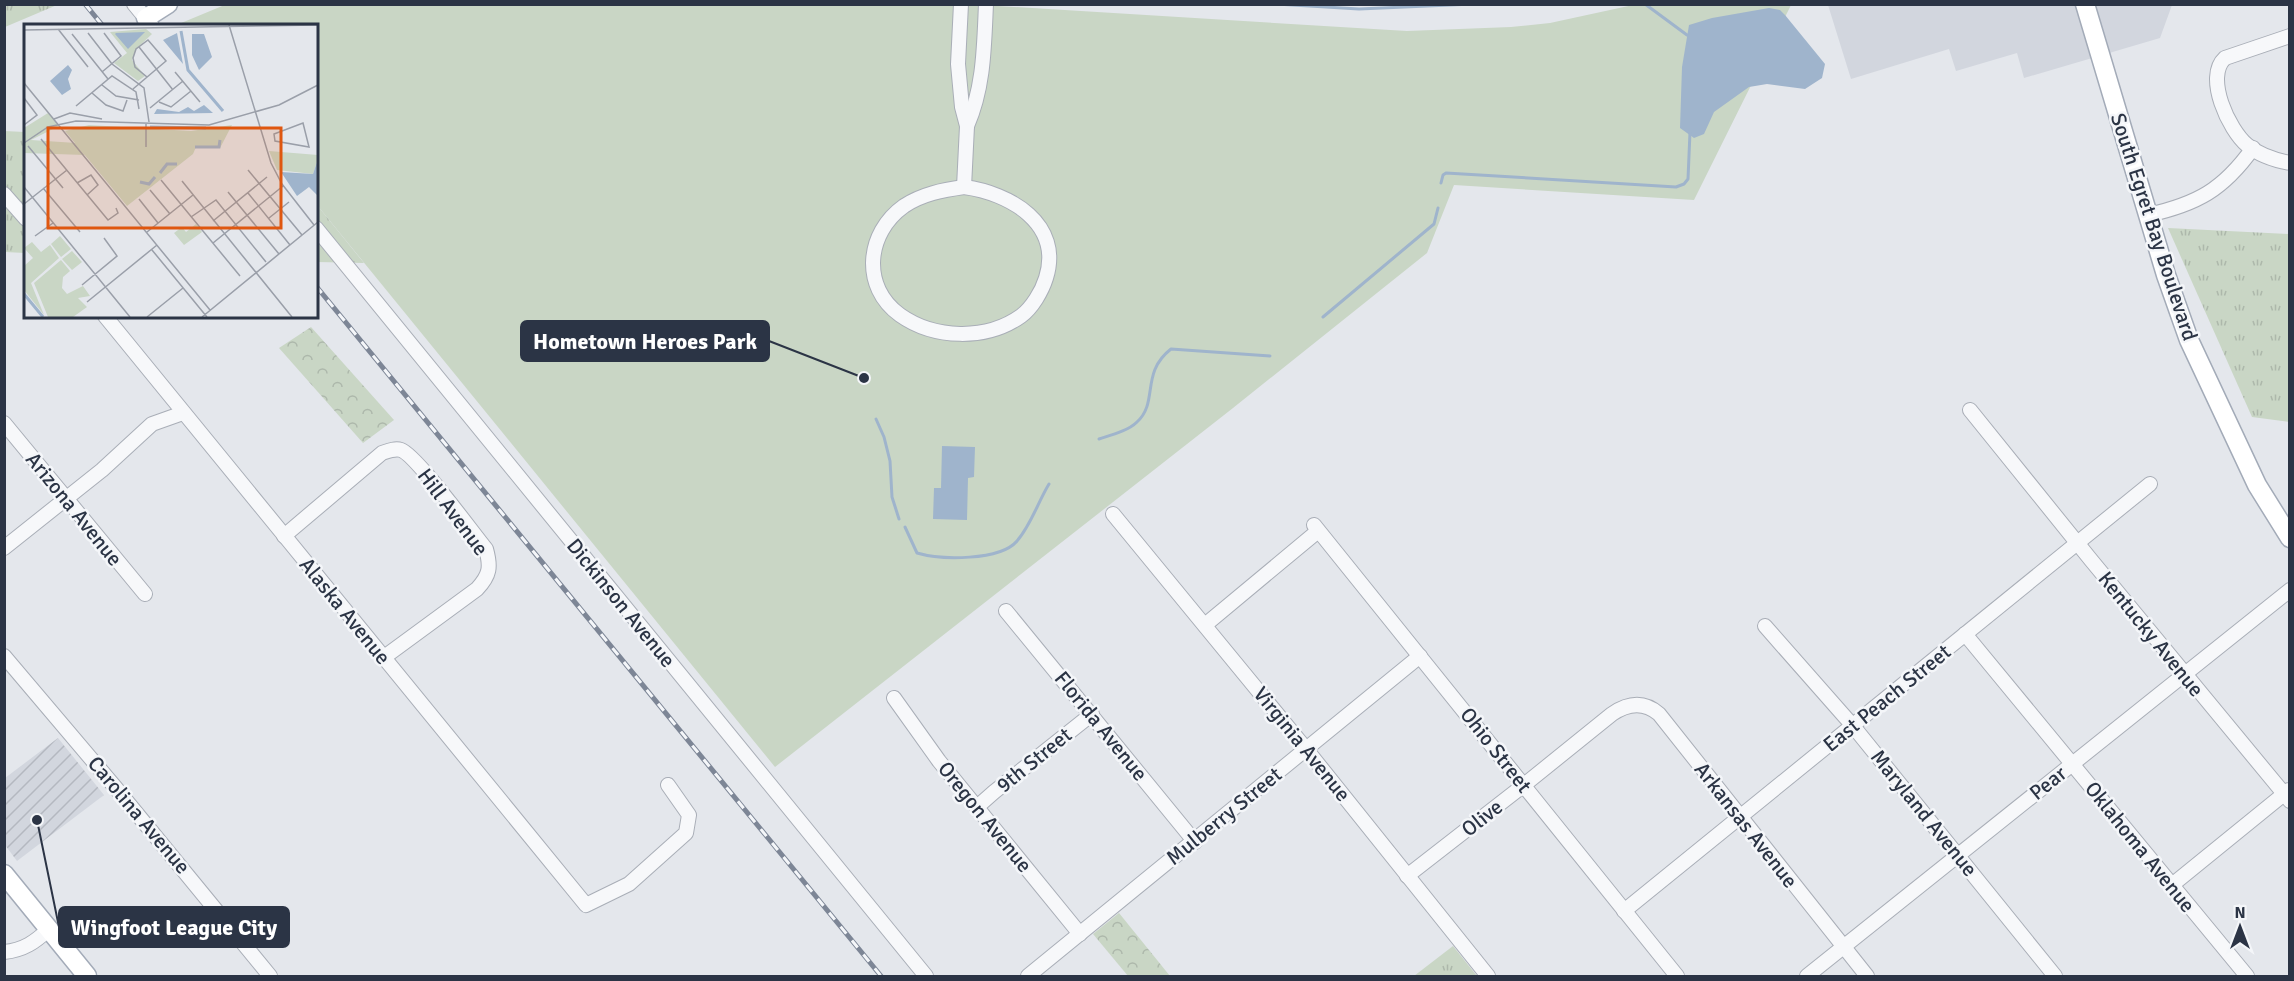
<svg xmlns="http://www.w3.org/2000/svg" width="2294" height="981" viewBox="0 0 2294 981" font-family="Signika,sans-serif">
	<defs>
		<pattern id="industrial-furrows" width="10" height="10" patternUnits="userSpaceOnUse" patternTransform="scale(1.5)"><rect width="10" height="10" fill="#d2d6de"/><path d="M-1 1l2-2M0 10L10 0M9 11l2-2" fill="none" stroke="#b4b8c0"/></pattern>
		<pattern id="grass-tufts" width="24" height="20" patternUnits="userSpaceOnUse" patternTransform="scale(1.5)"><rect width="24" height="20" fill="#c9d6c5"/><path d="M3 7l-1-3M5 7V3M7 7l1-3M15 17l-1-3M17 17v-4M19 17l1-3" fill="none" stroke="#adb8ab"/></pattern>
		<pattern id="forest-crowns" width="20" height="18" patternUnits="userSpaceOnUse" patternTransform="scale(1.5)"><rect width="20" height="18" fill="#c9d6c5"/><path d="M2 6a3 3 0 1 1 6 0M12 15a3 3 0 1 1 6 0" fill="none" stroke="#adb8ab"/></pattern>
	</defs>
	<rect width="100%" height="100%" fill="#e4e7ec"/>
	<path fill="#d2d6de" d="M1828,5H2172L2160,38L2024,78L2017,53L1956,71L1949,49L1851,79Z"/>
	<path fill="url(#industrial-furrows)" d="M58,738L104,795L17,861L5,845V778Z"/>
	<g fill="url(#grass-tufts)">
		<path d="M5,4H57V5L5,27Z"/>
		<path d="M4,131L25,132V253L5,252Z"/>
		<path d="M317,205L364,263L317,262Z"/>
		<path d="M2168,228L2289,234V422L2252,417Z"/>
		<path d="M1453,946L1477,976H1414Z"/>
	</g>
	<g fill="url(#forest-crowns)">
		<path d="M311,327L394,420L363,443L279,348Z"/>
		<path d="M1119,913L1170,976H1128L1093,934Z"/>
	</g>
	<path fill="#c9d6c5" d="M227,4H965L1407,31L1511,27L1550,23L1633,5H1791L1694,200L1454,185L1427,253L1233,408L775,767L317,205L316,26H174Z"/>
	<g fill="#9fb4cc">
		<path d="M1769,8L1780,10L1785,15L1825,64L1822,78L1805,89L1767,84L1749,87L1714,112L1704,134L1694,138L1680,128L1682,67L1689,25L1712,18Z"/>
		<path d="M942,446L975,447L974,477L968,478L967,520L933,519L934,488H941Z"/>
	</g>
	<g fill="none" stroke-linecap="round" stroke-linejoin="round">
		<g stroke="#9fb4cc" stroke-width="3">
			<path d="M1276,4L1359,9L1473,4"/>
			<path d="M1645,4L1687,35"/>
			<path d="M1441,183L1443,175L1446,173L1676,187L1684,184L1688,179L1690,132"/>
			<path d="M1323,317L1434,224L1438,208"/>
			<path d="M876,419L884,437L890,461L892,497L899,519"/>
			<path d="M1099,439C1111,435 1128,431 1137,422C1159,402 1140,373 1171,349L1270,356"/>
			<path d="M905,527L917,553C941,560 1000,561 1017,541C1031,525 1038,502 1049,484"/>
		</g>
		<defs>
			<g id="minor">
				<path d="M134,4L152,26"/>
				<path d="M961,4L958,64L962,107L967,126L964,187"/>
				<path d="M2290,36L2225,58C2204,77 2229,130 2247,145C2259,155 2274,160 2290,163"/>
				<path d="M967,126C984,87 984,47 986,4"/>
				<path d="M964,187C1010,193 1063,224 1046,278C1042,291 1032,308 1021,316C986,341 934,339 900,315C861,287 866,233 904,206C922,194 943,190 964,187Z"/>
				<path d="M4,194L26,219"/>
				<path d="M2148,215C2197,204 2223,190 2253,148"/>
				<path d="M316,228L926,976"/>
				<path d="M105,316L586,905L629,884L686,833L689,815L668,785"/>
				<path d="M1970,410L2091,560L2290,801"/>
				<path d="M4,423L145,594"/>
				<path d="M1113,514L1306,749L1488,976"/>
				<path d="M1314,525L1677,976"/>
				<path d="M284,536L382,453C388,451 395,448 401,450C416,455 472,532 486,549C491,567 490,575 477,589L383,658"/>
				<path d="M4,548L102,470L152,424L183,413"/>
				<path d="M1006,611L1195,842"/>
				<path d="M1205,625L1318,531"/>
				<path d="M1765,626L1853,726L2055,976"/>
				<path d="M1965,634L2247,976"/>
				<path d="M4,656L115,787L270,976"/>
				<path d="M894,698L939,761L1080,934"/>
				<path d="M977,807L994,792L1092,714"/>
				<path d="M1407,876L1524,785L1612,714C1628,703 1644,701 1659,714L1867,976"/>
				<path d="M2172,885L2289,790"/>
				<path d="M1624,911L2150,484"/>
				<path d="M4,952C24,950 35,942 49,929"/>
				<path d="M1028,976L1420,656"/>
				<path d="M1807,976L2290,590"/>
			</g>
			<g id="major">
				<path d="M2085,4L2166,275L2189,340L2257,485L2290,538"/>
				<path d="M146,18L168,4"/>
				<path d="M4,874L87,976"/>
			</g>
		</defs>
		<use href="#minor" stroke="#a9aeb7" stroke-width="16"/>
		<use href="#major" stroke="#a3abb8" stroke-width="21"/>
		<use href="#minor" stroke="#f7f8fa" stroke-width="14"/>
		<use href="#major" stroke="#fff" stroke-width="18"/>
		<defs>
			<g id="rail">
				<path d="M85,4L103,26"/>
				<path d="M316,286L881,976"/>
			</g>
		</defs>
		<use href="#rail" stroke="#7d8696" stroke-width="5"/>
		<use href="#rail" stroke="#f4f6f9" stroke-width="3" stroke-dasharray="9" stroke-linecap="butt"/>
	</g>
	<g text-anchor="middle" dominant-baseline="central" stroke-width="5" stroke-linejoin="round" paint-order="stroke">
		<g font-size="21" fill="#2b3445" stroke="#f4f6f9">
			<text transform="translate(2154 227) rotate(72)">South Egret Bay Boulevard</text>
			<text transform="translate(74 509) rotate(51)">Arizona Avenue</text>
			<text transform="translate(453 512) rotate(53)">Hill Avenue</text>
			<text transform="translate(621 603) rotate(51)">Dickinson Avenue</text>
			<text transform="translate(345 611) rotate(51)">Alaska Avenue</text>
			<text transform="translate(2151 634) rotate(51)">Kentucky Avenue</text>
			<text transform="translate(1887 698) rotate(-39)">East Peach Street</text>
			<text transform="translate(1101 726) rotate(51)">Florida Avenue</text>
			<text transform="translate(1302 744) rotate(51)">Virginia Avenue</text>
			<text transform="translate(1496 750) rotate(52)">Ohio Street</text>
			<text transform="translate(1034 760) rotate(-39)">9th Street</text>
			<text transform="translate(2048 783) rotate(-39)">Pear</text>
			<text transform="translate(1924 813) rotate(51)">Maryland Avenue</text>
			<text transform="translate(139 815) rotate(50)">Carolina Avenue</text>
			<text transform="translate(1224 816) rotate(-39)">Mulberry Street</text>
			<text transform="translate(985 817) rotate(51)">Oregon Avenue</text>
			<text transform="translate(1482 818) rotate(-38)">Olive</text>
			<text transform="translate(1746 825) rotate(52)">Arkansas Avenue</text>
			<text transform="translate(2140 847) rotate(51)">Oklahoma Avenue</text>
		</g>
	</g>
	<g transform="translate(24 24)">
		<rect width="294" height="294" fill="#e4e7ec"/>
		<path d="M24,89L35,102L7,116L52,119L61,131L0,129V104ZM245,127L294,131V135L289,150L253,146ZM172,200L178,208L160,221L150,209L158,203L162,208Z" fill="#c9d6c5"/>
		<path d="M36,212L47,225L37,233L27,220ZM8,218L17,228L26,221L35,234L7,259L20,291L0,266V242L9,234L0,224ZM48,227L58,238L48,246L38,235ZM37,236L46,247L39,253L38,264L43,270L59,262L66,272L54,274L63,283L49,293H24L10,259Z" fill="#c9d6c5"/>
		<path d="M122,5L128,10L112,25L108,36L121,52L114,57L90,39L103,29L86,8ZM65,101L167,107L208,101L196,124L172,123L169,130L103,182L41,107Z" fill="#c9d6c5"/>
		<path d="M121,8L104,25L91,10L92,9ZM153,9L159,40L139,16ZM168,10H180L188,33L175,46L168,31ZM44,41L48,46L44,55L47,65L38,71L26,57ZM180,81L189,89L130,90L133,85L155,88L164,83L170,87ZM294,135V172L285,163L273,172L257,148L289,150Z" fill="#9fb4cc"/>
		<path fill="none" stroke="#9fb4cc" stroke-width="3" d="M157,7L164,46L199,87M126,103L182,104M171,123H195L196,116M136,149L143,140H153M116,158L125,160L131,153M0,270L19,293"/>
		<path fill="none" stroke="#9a9fa9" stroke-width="1.5" d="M205,1L247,139L258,160L290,201M34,5L64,43M0,6L294,1M64,9L88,40L120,64L125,98M48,10L84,55M115,23L149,66M78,48L97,32L80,9M151,48L176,78M0,59L186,286M78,61L92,72L115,76M109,65L142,37L124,16L112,25L109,34L111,43L123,53M68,69L82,81L99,87L103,76M0,74L13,91L0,101M135,78L147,83L167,67M52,82L88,52L112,68L115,85M126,84L159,57M30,95L46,89L78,95M279,99L285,123L251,117L250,110ZM122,100V123M17,115L84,196L94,189L92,184M0,119L24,103L52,97L185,101L255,81L294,61M4,122L39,164M224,146L278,211M137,156L216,252M158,157L268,293M53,159L67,151L74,161L63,171M0,163L106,293M19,164L56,208M126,166L146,190M204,168L255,230M224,169L266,221M115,175L134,199M0,180L43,146M167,193L192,176L242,238M245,194L265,178M189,197L243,153M123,208L169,171M11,212L29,199M189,219L259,162M128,226L183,293M58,261L93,232L80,214M63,278L133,221M123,293L159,264M178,293L294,198"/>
		<path fill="#df570f" fill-opacity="0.15" stroke="#df570f" stroke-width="3" d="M24,104H257V204H24Z"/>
		<rect width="294" height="294" fill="none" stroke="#2b3445" stroke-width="3"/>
	</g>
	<path fill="none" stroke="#2b3445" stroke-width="2" d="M864 378L769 341M37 820L59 927"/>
	<g fill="#2b3445" stroke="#f4f6f9" stroke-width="2">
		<circle cx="864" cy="378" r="6"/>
		<circle cx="37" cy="820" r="6"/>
	</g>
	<g fill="#2b3445" stroke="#2b3445" stroke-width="2">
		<rect x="521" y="321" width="248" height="40" rx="6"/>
		<rect x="59" y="907" width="230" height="40" rx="6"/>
	</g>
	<g font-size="22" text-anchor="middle" font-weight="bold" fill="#fff">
		<text x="645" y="349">Hometown Heroes Park</text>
		<text x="174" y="935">Wingfoot League City</text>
	</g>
	<rect width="2294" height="981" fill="none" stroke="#2b3445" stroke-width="12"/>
	<g transform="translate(2240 927)" stroke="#f4f6f9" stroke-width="4.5" paint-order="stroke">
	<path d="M0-4.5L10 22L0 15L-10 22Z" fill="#2b3445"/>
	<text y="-9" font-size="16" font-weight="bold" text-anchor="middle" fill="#2b3445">N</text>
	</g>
</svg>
